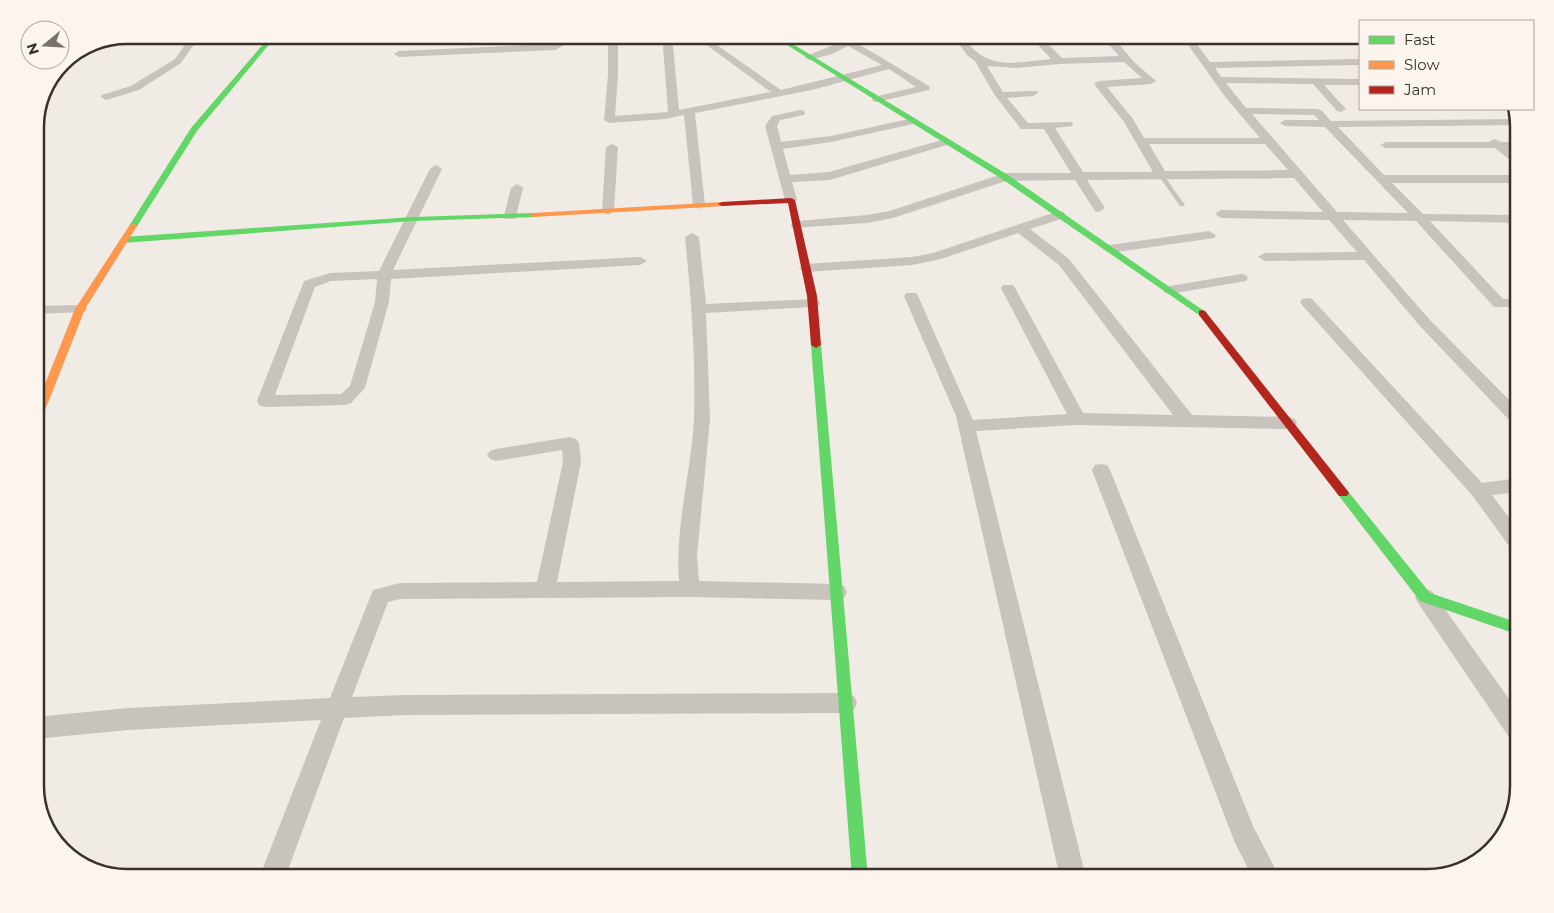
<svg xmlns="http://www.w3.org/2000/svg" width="1554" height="913" viewBox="0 0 1554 913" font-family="Montserrat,sans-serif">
	<rect width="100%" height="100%" fill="#f0ebe5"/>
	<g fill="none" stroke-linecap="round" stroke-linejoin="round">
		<path fill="#c9c3be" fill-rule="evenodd" d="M1159,174H1163L1185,205L1184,206H1180L1158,175Z"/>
		<g fill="#c9c3be" fill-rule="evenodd">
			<path d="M196,35H207L192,47L181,63L139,90L106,100L101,97L102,95L131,86L175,59L186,43Z"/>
			<path d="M409,35H440L435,38L413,39L410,38Z"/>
			<path d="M558,35H568L567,40L601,35H627L618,38V75L615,116L668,112L663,46L668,43L673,46L679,110L771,92L704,43V39L707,38L781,90L882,65L848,46L832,54L809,60L804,57L841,42L838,39L843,36L848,38L880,35L961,37L964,38C988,72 1015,62 1051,59L1029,35H1111L1135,63L1156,81L1151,84L1107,87L1133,119L1144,138H1260L1226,98L1181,35H1339L1334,38L1193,39L1210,62L1360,59V65L1215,68L1221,77L1360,79V85H1324L1346,109L1341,112L1337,111L1313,84L1226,83L1246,108L1317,109L1321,110L1331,121L1518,119L1519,125L1338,127L1384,175H1519V183H1392L1423,214L1519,215V223L1430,221L1503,299H1519V307H1494L1416,221L1343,220L1429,319L1519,410V426L1513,424L1419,325L1364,260L1265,261L1258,257L1265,253L1357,252L1329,220L1221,218L1215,214L1221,210L1323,212L1294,178L1087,180L1105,208L1099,212L1095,211L1075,180L1006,181L893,218L867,223L792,228L791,225L792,222L797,221L867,215L890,211L1005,173H1071L1044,129H1021L994,94L975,61L968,56L958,43L882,41L855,42L929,86L930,88L929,90L877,102L873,101L872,99L873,97L916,87L889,69L812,90L695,113L705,205L699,209L693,205L684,115L665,119L609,123L604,120L608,75V40L564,45L555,50L399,57L394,54L399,51L553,44L557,42ZM1105,40L1119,56L1062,58L1046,42ZM1124,62L1142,78L1099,81L1094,84L1124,122L1153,172H1083L1055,128L1072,126L1073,124L1072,122L1028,123L1007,98L1033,96L1038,93L1037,91L1003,92L987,66L1016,68L1059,64ZM1252,114L1314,115L1319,120H1285L1280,123L1285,126L1325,127L1408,213L1337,212ZM1149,144H1265L1288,170L1165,171Z"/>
			<path d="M800,110L804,111L805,113L804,115L780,120L777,126L781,142L831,136L913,118L918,121L913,124L831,142L783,149L790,175L829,172L942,140L946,139L952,142L950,144L830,180L792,182L797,200L791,204L785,200L765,126L772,116Z"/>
			<path d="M1494,139L1501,142H1519V148H1509L1519,156V165L1515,164L1495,148H1386L1380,145L1386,142H1489Z"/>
			<path d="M612,144L618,147L614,211L608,215L602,211L606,147Z"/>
			<path d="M436,165L442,169L393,270L640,257L647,261L640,265L391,279L389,302L365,388L351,403L345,405L265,407L259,405L257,401L304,281L330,273L379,271L430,169ZM377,279L375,302L350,386L341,394L275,395L315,287L331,281Z"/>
			<path d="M517,184L523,188L516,216L515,219H505L504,216L511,188Z"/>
			<path d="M1059,211L1064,212L1065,215L1064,218L1030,229L1069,259L1192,415L1289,417L1295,419L1297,423L1295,427L1289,429L1075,425L976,431L1086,878H1060L956,416L904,296L906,293H916L918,296L973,420L1067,414L1001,288L1003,285H1013L1015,288L1083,413L1173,415L1059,265L1018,233L941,259L912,265L806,272L799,268L806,264L912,257L933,253Z"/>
			<path d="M1209,231L1216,235L1214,238L1110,253L1103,249L1110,245Z"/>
			<path d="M692,233L699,237L706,304L813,299L818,300L820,303L818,306L813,307L706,313L710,419L697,556L699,581L837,584L844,586L847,592L844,598L837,600L690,597L400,599L388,602L352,697L405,695L846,693L854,696L857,703L854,710L846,713L405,715L344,718L285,878H259L321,720L128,730L35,739V717L128,708L330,698L373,590L400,583L537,582L563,462L562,450L496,461L490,459L487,455L490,451L496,449L570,437L576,439L579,443L581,462L557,582L679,581C675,526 691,473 694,419C696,358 691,297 685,237Z"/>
			<path d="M1241,274L1246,275L1248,278L1246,281L1170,294L1165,293L1163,290L1165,287L1170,286Z"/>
			<path d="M1307,298L1312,299L1482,483L1519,478V492L1492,495L1519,531V553L1512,550L1472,495L1302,305L1300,302L1302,299Z"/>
			<path d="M80,305L85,306L87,309L85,312L35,314V306Z"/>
			<path d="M1101,464L1107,465L1110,470L1253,826L1280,878H1253L1235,843L1092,470L1095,465Z"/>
			<path d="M1425,589L1432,591L1519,713V743L1511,740L1418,603L1415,597L1418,591Z"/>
		</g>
		<g fill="#63d668" fill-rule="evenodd">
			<path d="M271,35H277L197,131L136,228H130L129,226L191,128Z"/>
			<path d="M771,35H778L1008,175L1207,313L1202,316L1199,315L1002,179Z"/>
			<path d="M533,213L537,215L536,217L413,221L123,243L119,240L123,237L413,217Z"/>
			<path d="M816,342L821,345L868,878H852L811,345Z"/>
			<path d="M1343,489L1347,490L1430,593L1519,623V635L1420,601L1339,496L1337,493L1339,490Z"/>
		</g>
		<g fill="#ff974d" fill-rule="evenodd">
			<path d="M722,202L726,204L725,206L533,217L529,215L533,213Z"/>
			<path d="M133,223L137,226L85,309L40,423L35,427V409L75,309L129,226Z"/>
		</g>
		<g fill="#b3261e" fill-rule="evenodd">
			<path d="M791,198L795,200L817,296L821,345L816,348L811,345L807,296L788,203L722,206L718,204L722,202Z"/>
			<path d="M1202,310L1205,311L1347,490L1349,493L1347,496H1339L1199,315V311Z"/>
		</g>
	</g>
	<path d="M0 0H1554V913H0ZM127 44H1427A83 83 0 0 1 1510 127V786A83 83 0 0 1 1427 869H127A83 83 0 0 1 44 786V127A83 83 0 0 1 127 44Z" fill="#fbf5ee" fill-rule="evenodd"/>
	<path fill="none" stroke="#3b302b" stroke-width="2.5" d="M127 44H1427A83 83 0 0 1 1510 127V786A83 83 0 0 1 1427 869H127A83 83 0 0 1 44 786V127A83 83 0 0 1 127 44Z"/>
	<rect x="1359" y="20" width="175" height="90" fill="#fbf5ee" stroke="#aea6a0"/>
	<rect x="1369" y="36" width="25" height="8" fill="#63d668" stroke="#aea6a0"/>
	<text x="1404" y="45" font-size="15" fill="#3b302b">Fast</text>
	<rect x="1369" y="61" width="25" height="8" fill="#ff974d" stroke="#aea6a0"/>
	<text x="1404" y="70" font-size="15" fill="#3b302b">Slow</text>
	<rect x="1369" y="86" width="25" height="8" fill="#b3261e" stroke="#aea6a0"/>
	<text x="1404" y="95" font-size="15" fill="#3b302b">Jam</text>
	<g transform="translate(45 45) rotate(252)"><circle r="24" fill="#fbf5ee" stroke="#aea6a0"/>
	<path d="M0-4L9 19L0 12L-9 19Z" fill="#7a716c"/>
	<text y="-8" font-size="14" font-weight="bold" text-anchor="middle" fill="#3b302b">N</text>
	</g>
</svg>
